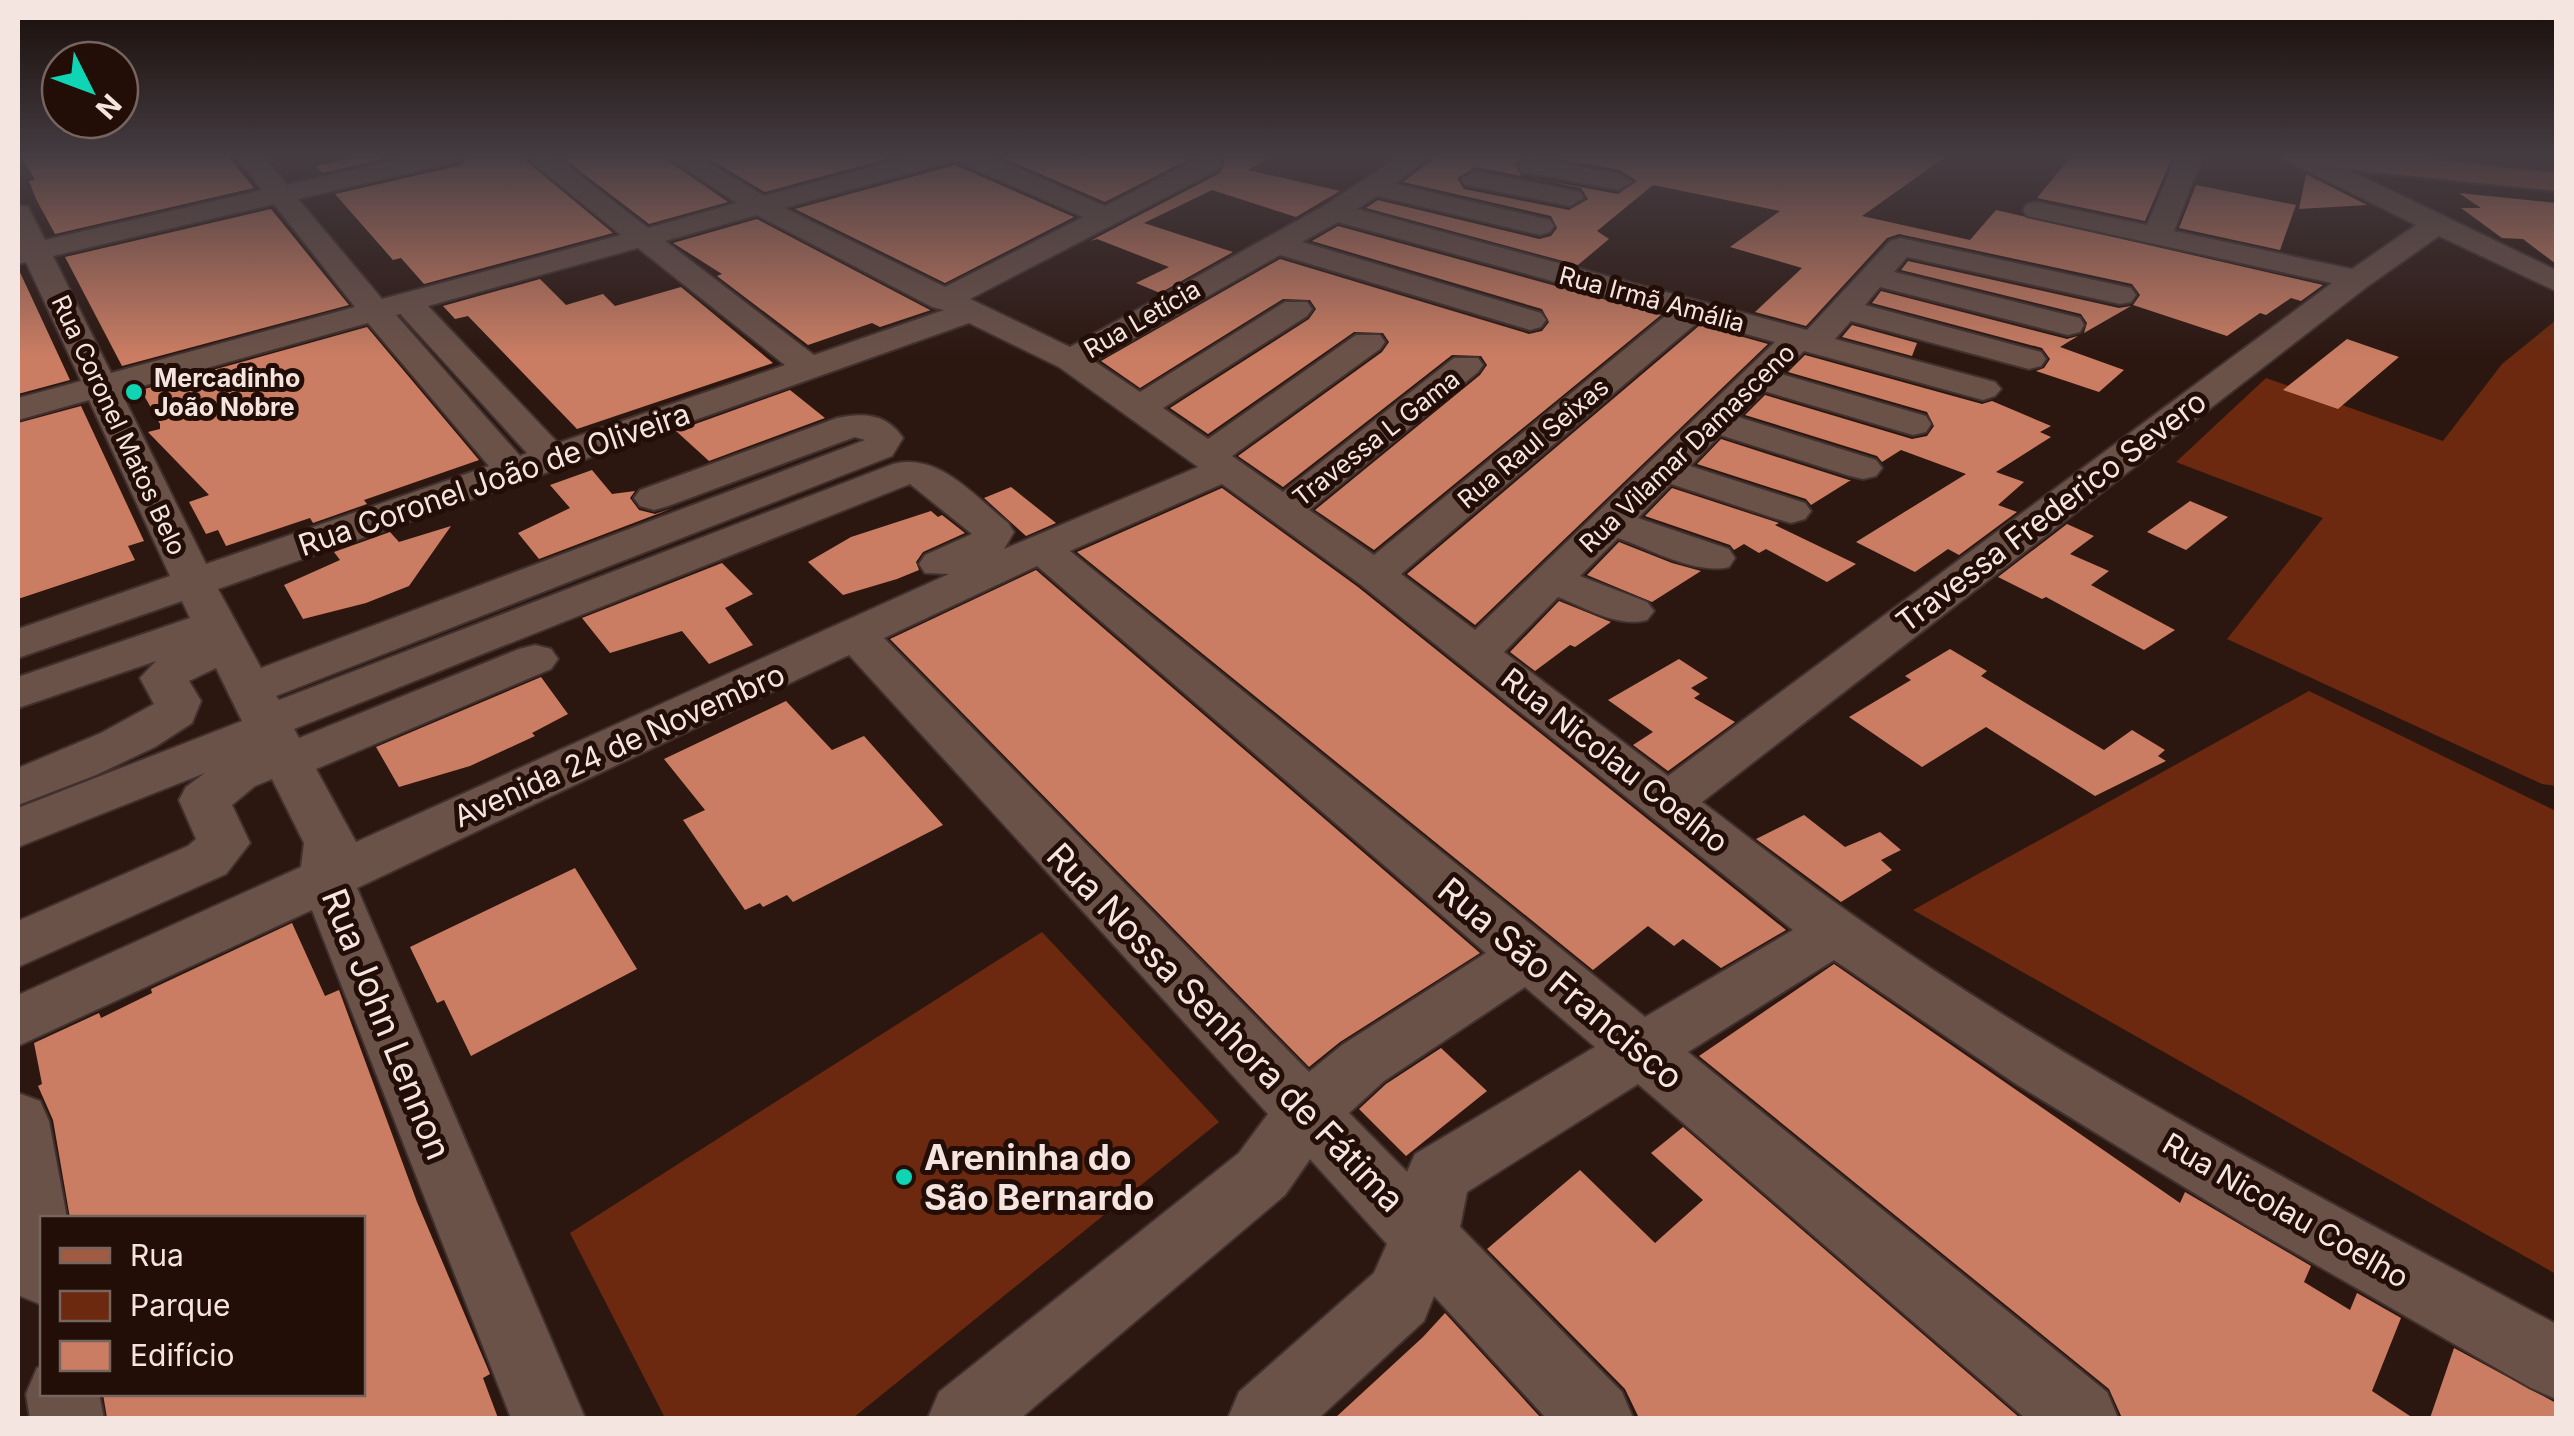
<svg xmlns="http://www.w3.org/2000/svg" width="2574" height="1436" viewBox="0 0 2574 1436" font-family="Inter,sans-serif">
	<rect width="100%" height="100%" fill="#2c1710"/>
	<g fill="#6c290f">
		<path d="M2556,320V786L2542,784L2227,639L2323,518L2176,462L2266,378L2443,441L2502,364Z"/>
		<path d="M2309,691L2556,811V1274L1913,910Z"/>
		<path d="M1042,932L1219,1122L853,1418H665L570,1233Z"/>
	</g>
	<g fill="#ca7d63" fill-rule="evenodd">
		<path d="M21,155H227L254,188L55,234L36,199L29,181L35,180Z"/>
		<path d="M367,155H400L322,173L316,166Z"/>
		<path d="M469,155H519L613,233L424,284L401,258L393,260L335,194L462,165Z"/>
		<path d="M559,155H660L728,202L649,224Z"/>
		<path d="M703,155H901L765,192Z"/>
		<path d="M996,155H1064L1076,160L1094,155H1197L1105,202Z"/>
		<path d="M1220,155H1275L1248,170L1340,191L1296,217L1212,190L1144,223L1233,252L1160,293L1136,283L1169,267L1097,239L1090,241L1220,173L1225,162Z"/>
		<path d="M1438,155H1527L1515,164L1521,176L1618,194L1637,181L1620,170L1536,155H1948L1862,216L1970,240L1996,210L2323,285L2301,301L2291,298L2266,315L2260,313L2227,336L2133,305L2140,295L2132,284L1899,234L1887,238L1806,326L1755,312L1802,268L1730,247L1780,211L1653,185L1597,231L1609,239L1578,265L1366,208L1378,200L1539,239L1551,236L1557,228L1551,216L1403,182ZM1476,167L1581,188L1588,199L1569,210L1464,189L1457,178Z"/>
		<path d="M2072,155H2173L2145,221L2037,198Z"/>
		<path d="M955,165L1074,217L945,283L795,209Z"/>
		<path d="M2306,174L2367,205L2299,209Z"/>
		<path d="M2196,185L2296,205L2280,250L2179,228Z"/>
		<path d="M2459,193L2556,203V264L2523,239L2502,238L2461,208H2481Z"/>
		<path d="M271,209L349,305L122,366L65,257Z"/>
		<path d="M757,219L930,310H931L880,327L872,323L808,345L717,276L722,274L673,243Z"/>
		<path d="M1338,226L1661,315L1374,550L1315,510L1480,375L1487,365L1481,356L1452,355L1283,487L1238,456L1382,352L1389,342L1383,333L1354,332L1208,434L1170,408L1309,319L1316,309L1310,300L1283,299L1140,388L1101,361L1280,259L1529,334L1542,331L1549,322L1542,309L1312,241Z"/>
		<path d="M1908,261L2119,308L2131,306L2084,333L2087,323L2081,314L1901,270Z"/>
		<path d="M18,268L70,380L18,394Z"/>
		<path d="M540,279L566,305L603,294L615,306L681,287L773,363L577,429L468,316L455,319L443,306Z"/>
		<path d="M1881,291L2067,339L2078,336L2060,347L2124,370L2099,392L2036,371L2044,368L2050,359L2042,348L1872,303Z"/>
		<path d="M1700,325L1768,344L1475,625L1407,574Z"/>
		<path d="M1852,325L1917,343L1912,356L1842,337Z"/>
		<path d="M367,327L479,460L364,500L367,504L313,523L310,518L226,546L218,530L206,534L189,502L209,495L148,432L160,429V424L141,390Z"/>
		<path d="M2347,339L2399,357L2338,409L2283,390Z"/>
		<path d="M1805,355L1982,404L1992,401L2051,426L2040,432L2051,437L1996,472L2024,482L1998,505L2017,512L1959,555L1948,549L1915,572L1856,542L1966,474L1901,450L1882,462L1877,456L1745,415L1765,395L1912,439L1927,436L1934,426L1927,412L1788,372Z"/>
		<path d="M790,390L825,418L709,461L676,431Z"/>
		<path d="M81,406L144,541L128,546L135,560L18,599V423Z"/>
		<path d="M1721,439L1849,480H1851L1811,505L1806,499L1697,464Z"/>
		<path d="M592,470L612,494L635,491L630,498L639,510L655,514L673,508L539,559L518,533L570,508L550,485Z"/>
		<path d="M1011,487L1056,523L1026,536L984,498Z"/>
		<path d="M1222,488L1358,587L1786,930L1721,968L1683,939L1674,946L1648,926L1593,970L1077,552Z"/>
		<path d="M1672,488L1779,523L1775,525L1856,564L1827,582L1766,549L1759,553L1744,544L1734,550L1730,545L1645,516Z"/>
		<path d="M2190,501L2228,517L2186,550L2147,532Z"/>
		<path d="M931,511L938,517L942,515L965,533L923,552L916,562L919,570L897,579L843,595L808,562L851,537Z"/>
		<path d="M2067,524L2094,536L2070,554L2109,571L2091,585L2175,630L2144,650L2046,597L2042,599L1998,577Z"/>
		<path d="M451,526L409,586L366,603L303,619L284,585L340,560L334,552L390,532L399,542Z"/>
		<path d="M1619,542L1672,563L1701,571L1652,602L1587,575Z"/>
		<path d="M722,563L753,594L725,608L753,645L709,664L682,631L610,653L582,618Z"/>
		<path d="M1036,570L1480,953L1340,1042L1309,1067L890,639Z"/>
		<path d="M1559,601L1611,622L1575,647L1570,645L1535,671L1510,652Z"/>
		<path d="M1950,649L1987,671L1981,676L2104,750L2132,730L2165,750L2158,756L2166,761L2095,796L1986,727L1922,767L1849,717L1911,680L1905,676Z"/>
		<path d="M1679,659L1708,678L1691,688L1700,694L1694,698L1735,722L1668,771L1633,745L1653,732L1608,700Z"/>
		<path d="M541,677L568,714L532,733L535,736L470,766L399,787L376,747Z"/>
		<path d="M786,701L832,750L864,736L943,825L793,902L787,895L763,907L760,903L745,910L683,820L705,810L664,759Z"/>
		<path d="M1804,815L1845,847L1880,832L1901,850L1881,860L1892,870L1841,902L1756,839Z"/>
		<path d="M575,868L637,969L471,1056L444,1000L437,1003L410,947Z"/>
		<path d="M292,923L325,996L339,990L417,1202L490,1374L483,1378L498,1418H107L103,1394H362V1218H70L53,1120L38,1086L42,1084L34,1043L99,1013L101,1018L152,993L151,989Z"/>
		<path d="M1834,964L2180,1203L2185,1192L2311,1266L2304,1282L2350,1310L2357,1293L2401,1318L2372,1391L2413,1418H2122L2109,1389L1699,1056Z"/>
		<path d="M1441,1048L1487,1091L1406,1156L1359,1109L1386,1084Z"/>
		<path d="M1683,1127L2020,1418H1639L1625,1389L1487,1249L1580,1170L1655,1243L1703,1200L1651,1153Z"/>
		<path d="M1445,1313L1541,1418H1335L1423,1337Z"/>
		<path d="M2454,1348L2556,1403V1418H2430Z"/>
	</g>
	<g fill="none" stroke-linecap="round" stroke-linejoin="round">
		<defs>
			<g id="minor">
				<path d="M235,155H262L287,185L417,155H465L461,161L298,199L382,299L621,235L523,155H553L648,228L737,203L664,155H696L764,196L916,155H986L1105,206L1200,158H1218L1222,164L1218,170L970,299L1070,347L1324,206L1401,155H1432L1395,184L1550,220L1554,226L1550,232L1540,235L1377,196L1357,209L1807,330L1890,241L1900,238L2131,288L2136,295L2131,302L2120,304L1907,257L1894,272L2080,318L2084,325L2080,332L2068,335L1880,287L1865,305L2041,352L2046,359L2041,366L2029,369L1851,321L1835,339L1995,382L2001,389L1995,396L1983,400L1804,351L1781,374L1926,416L1931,424L1926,432L1913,435L1764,391L1738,417L1876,460L1882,468L1876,476L1863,479L1850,476L1720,435L1690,466L1805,503L1811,511L1805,519L1791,523L1777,519L1671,484L1638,518L1729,549L1735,558L1729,567C1695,575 1650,549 1618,538L1580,576L1647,602L1654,611L1647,620C1618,628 1586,608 1558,597L1504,652L1668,776L2332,283L2027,216L2023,210L2027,204L2037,202L2147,225L2177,155H2203L2174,231L2352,269L2416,225L2287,161L2283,155H2317L2556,270V291L2439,236L2368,286L1702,802C1753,840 1802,880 1854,916C2075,1072 2319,1196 2556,1324V1399L2531,1388L2245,1224L2016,1084L1834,960L1688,1052L2107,1392L2118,1418H2025L1638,1084L1467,1192L1460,1227L1622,1392L1633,1418H1546L1434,1296L1424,1321L1319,1418H1228L1239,1392L1374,1273L1387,1244L1310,1159L1285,1195L1021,1418H928L939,1392L1239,1153L1268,1114L849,655L357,888L585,1418H511L312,910L18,1046V995L301,867L304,843L272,779L255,786L232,805L250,843L226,874L18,967V921L188,846L196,839L179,800L186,787L205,773L18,847V808L242,721L216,668L189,681L201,701L192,723L155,747L96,775L18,805V768L101,733L154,704L140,678L156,661L18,708V677L190,618L182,601L18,658V629L170,576L89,400L18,420V398L81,381L26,262L18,264V205L28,207L45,240L262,190ZM955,161L1083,217L945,287L784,208ZM274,204L355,307L111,373L53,256ZM757,215L932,307L944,310L814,355L665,241ZM1338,222L1669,313L1374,555L1309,510L1478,372L1483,365L1478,358H1454L1283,492L1232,456L1380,349L1385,342L1380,335H1356L1208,439L1163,408L1307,316L1312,309L1307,302H1285L1140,392L1094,361L1280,255L1530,330L1541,327L1546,320L1541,313L1302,242ZM638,248L785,365L558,443L428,306ZM401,314L402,316L527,453L520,456L396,315ZM1699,321L1775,342L1475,630L1401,574ZM368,323L489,466L206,564L121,392ZM969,323L1059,367L1198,467L1004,549L1014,532L1008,523C974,496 939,452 893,464L279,700L276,696L892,456L903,438C887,414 864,412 837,418L640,490L634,498L640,506L654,510L668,506L855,437L865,440L261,668L218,589ZM910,484L972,534L925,555L919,564L925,573L949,574L356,842L316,769L551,669L558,659L551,649L535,645L519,649L299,738L294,729ZM1222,484L1360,584L1793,930L1645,1017L1070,551ZM1037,566L1486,953L1342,1045L1309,1072L884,638ZM1525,987L1595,1047L1415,1154L1407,1172L1349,1113L1384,1081Z"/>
				<path d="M1531,158L1619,174L1633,182L1619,190L1522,172L1518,166L1522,160Z"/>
				<path d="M1475,171L1580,192L1584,198L1570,206L1465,185L1461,179Z"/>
				<path d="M18,1093L40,1101L49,1121L67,1218H42V1305L18,1295Z"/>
				<path d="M42,1366V1394H99L104,1418H30L26,1394L37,1368Z"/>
			</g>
			<path id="major" d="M2283,155H2387L2556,173V191L2298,164L2287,161Z"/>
		</defs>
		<use href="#minor" stroke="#40302e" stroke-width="4"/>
		<use href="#major" stroke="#40302e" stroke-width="5"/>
		<use href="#minor" fill="#6b5249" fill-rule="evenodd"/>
		<use href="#major" fill="#a05b42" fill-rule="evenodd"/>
	</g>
	<linearGradient id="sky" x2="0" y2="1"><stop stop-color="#180d09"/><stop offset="0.44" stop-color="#453c42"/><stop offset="1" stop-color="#453c42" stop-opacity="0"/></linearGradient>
	<rect width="2574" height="356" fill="url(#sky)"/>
	<g fill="#0fd5b4" stroke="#220e07" stroke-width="4">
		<circle cx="134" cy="392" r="10"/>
		<circle cx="904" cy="1177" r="10"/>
	</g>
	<g text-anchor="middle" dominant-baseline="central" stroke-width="10" stroke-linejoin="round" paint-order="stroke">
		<g font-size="25" fill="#f5e5e0" stroke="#220e07">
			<text transform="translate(1652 299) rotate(15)">Rua Irmã Amália</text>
			<text transform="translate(1142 319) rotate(-30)">Rua Letícia</text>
			<text transform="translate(119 425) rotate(65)">Rua Coronel Matos Belo</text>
			<text transform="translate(1376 438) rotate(-38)">Travessa L Gama</text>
			<text transform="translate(1533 443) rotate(-40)">Rua Raul Seixas</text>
			<text transform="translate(1687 448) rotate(-44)">Rua Vilamar Damasceno</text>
		</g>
		<g font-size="25" font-weight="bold" fill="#f5e5e0" stroke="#220e07" text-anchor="start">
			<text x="154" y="378">Mercadinho<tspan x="154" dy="29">João Nobre</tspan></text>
		</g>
		<g font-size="30" fill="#f5e5e0" stroke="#220e07">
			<text transform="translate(494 479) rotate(-19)">Rua Coronel João de Oliveira</text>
			<text transform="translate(2051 511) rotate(-37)">Travessa Frederico Severo</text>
			<text transform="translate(619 745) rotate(-24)">Avenida 24 de Novembro</text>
			<text transform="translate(1615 760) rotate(38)">Rua Nicolau Coelho</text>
			<text transform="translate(2286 1210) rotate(30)">Rua Nicolau Coelho</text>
		</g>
		<g font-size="35" fill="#f5e5e0" stroke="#220e07">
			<text transform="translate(1561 983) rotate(40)">Rua São Francisco</text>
			<text transform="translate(387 1024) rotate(68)">Rua John Lennon</text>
			<text transform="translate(1226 1027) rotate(46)">Rua Nossa Senhora de Fátima</text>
		</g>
		<g font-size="35" font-weight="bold" fill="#f5e5e0" stroke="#220e07" text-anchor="start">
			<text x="924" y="1157">Areninha do<tspan x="924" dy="40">São Bernardo</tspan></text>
		</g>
	</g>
	<rect width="2574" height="1436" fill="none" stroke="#f5e5e0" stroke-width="40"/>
	<rect x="40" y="1216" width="325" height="180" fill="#220e07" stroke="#76645e" stroke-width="2.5"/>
	<rect x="60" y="1248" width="50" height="15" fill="#a05b42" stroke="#76645e" stroke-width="2.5"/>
	<text x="130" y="1266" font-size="30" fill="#f5e5e0">Rua</text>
	<rect x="60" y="1291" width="50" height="30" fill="#6c290f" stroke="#76645e" stroke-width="2.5"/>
	<text x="130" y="1316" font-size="30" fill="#f5e5e0">Parque</text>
	<rect x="60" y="1341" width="50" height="30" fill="#ca7d63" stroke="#76645e" stroke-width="2.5"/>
	<text x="130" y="1366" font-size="30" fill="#f5e5e0">Edifício</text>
	<g transform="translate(90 90) rotate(132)"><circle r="48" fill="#220e07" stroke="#76645e" stroke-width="2.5"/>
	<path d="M0-8L18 38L0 25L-18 38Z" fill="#0fd5b4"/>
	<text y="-15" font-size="28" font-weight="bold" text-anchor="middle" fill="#f5e5e0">N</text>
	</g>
</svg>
